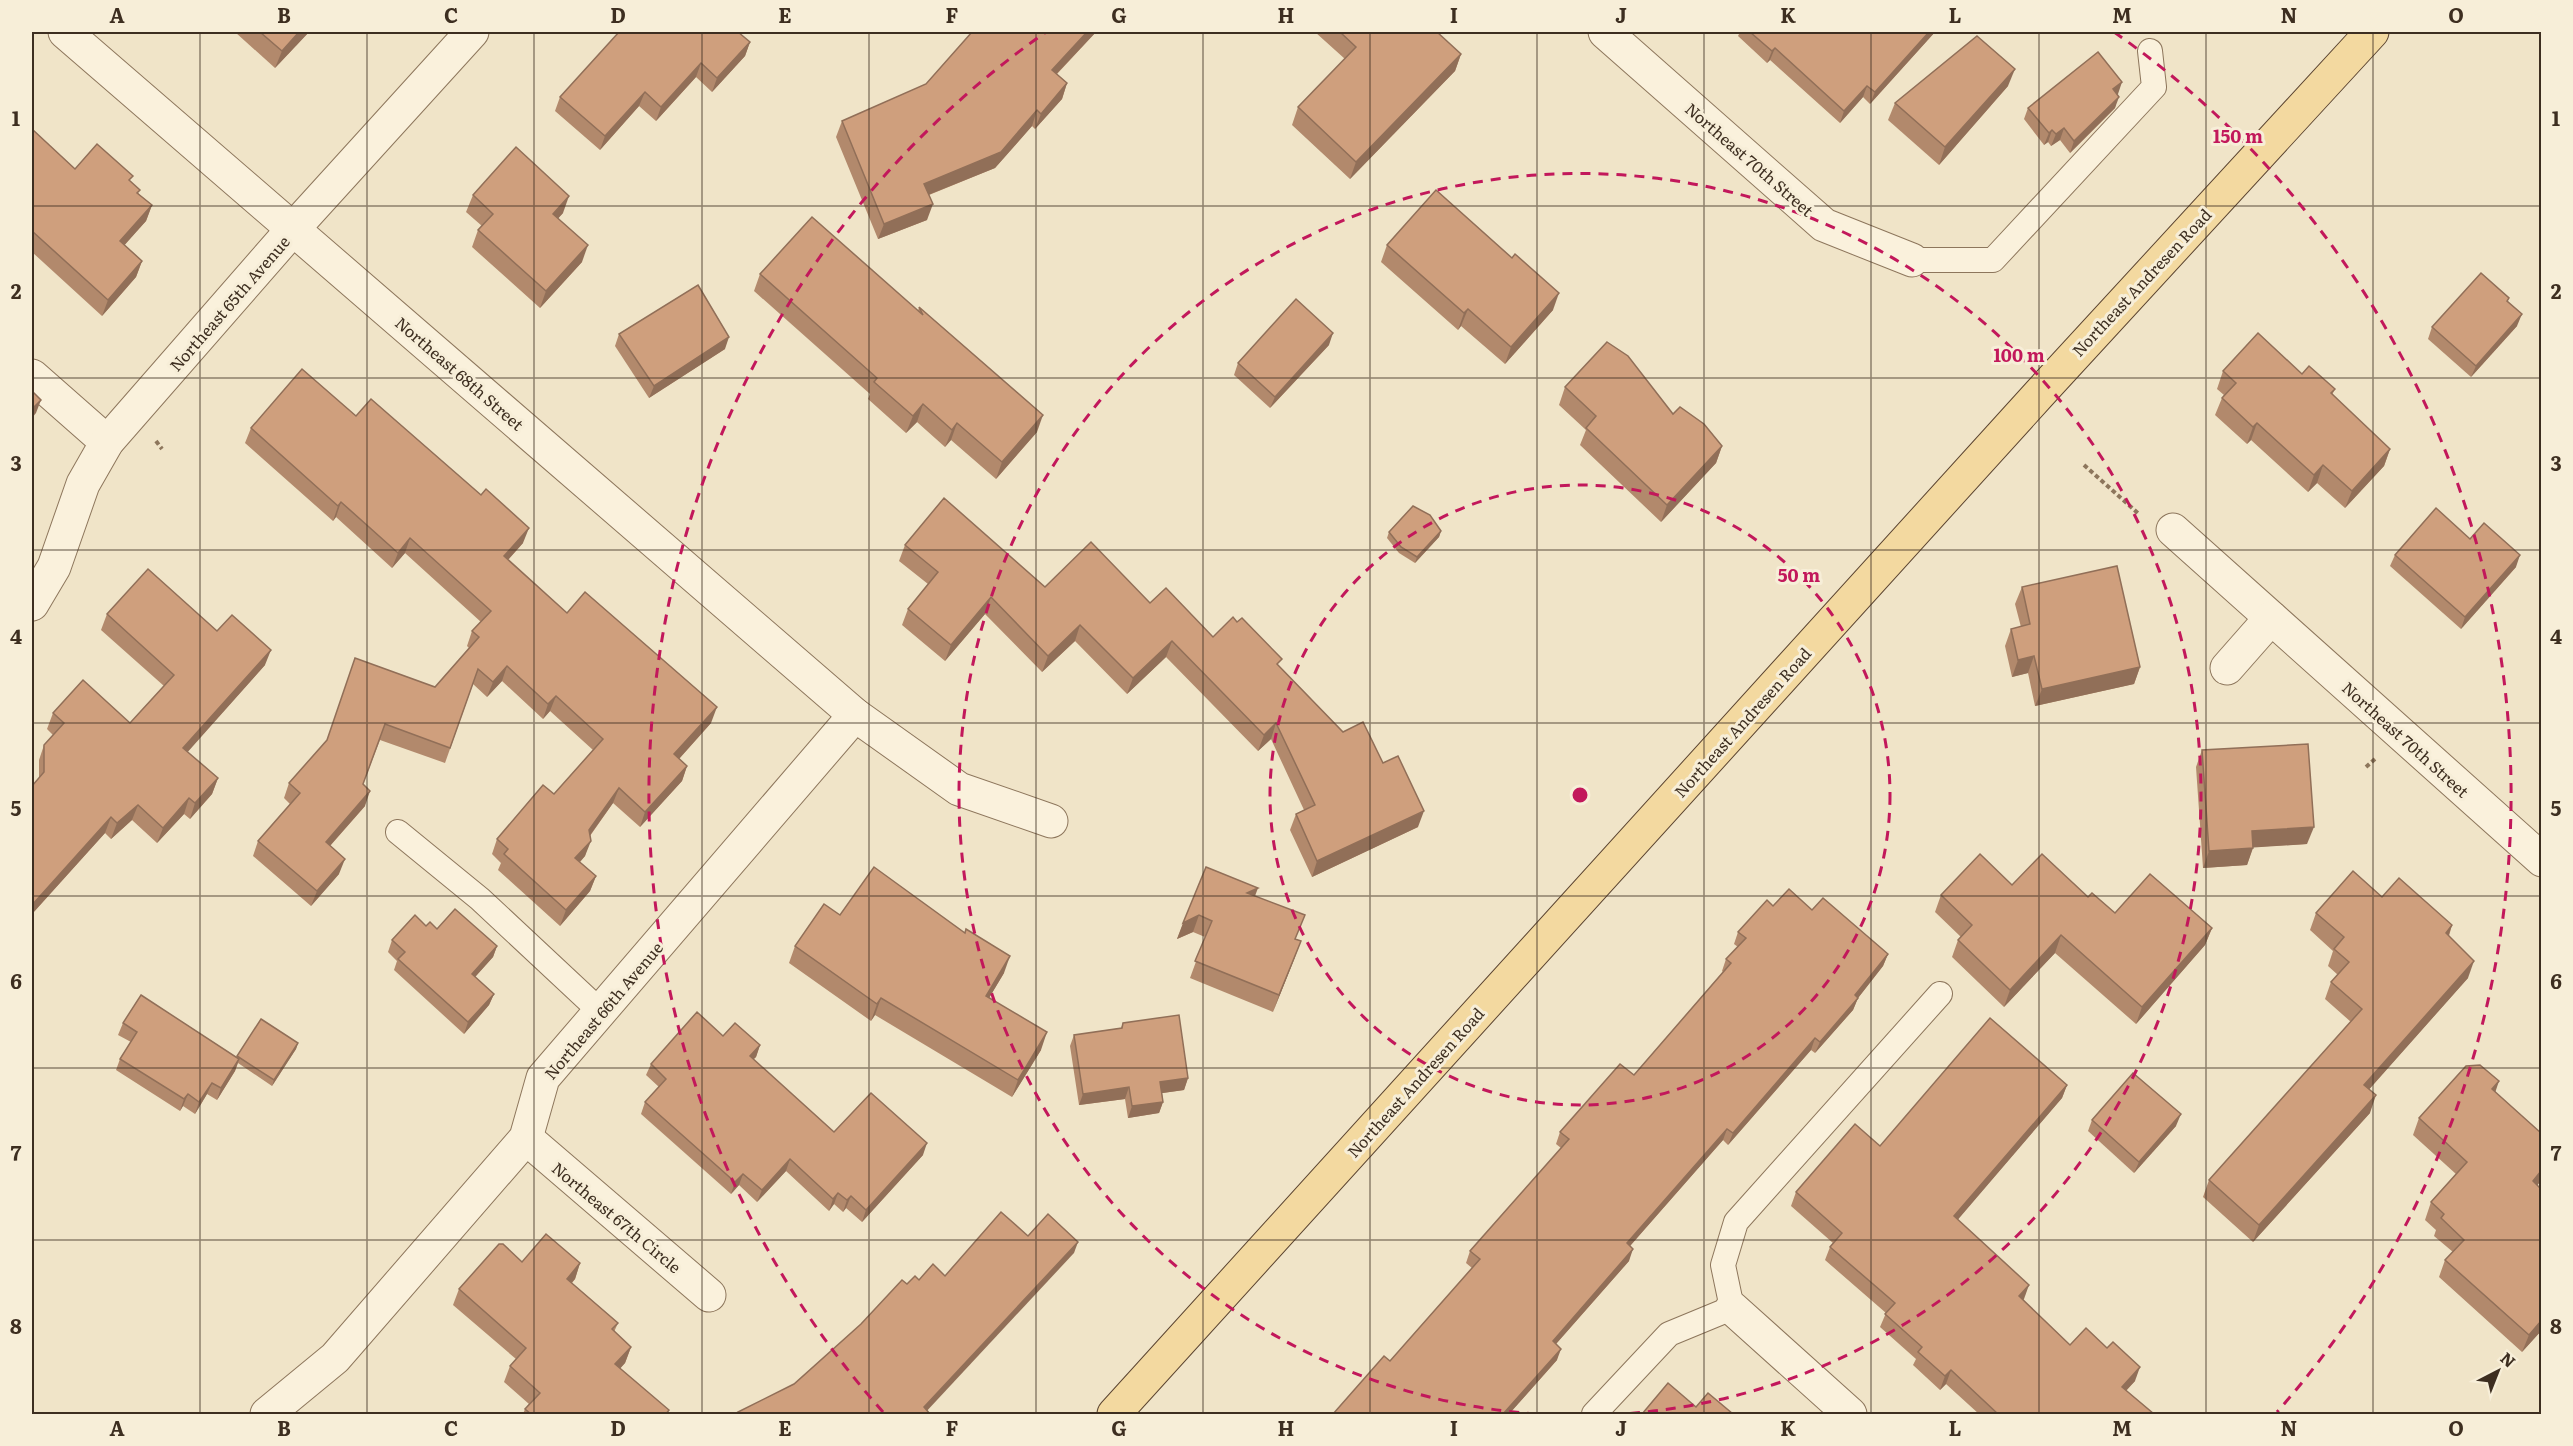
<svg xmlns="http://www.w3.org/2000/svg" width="2573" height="1446" viewBox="0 0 2573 1446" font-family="Literata,serif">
	<rect width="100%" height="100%" fill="#f0e4c8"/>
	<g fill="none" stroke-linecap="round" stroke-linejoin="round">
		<defs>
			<g id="service">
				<path d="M1912,260H1993L2154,87L2150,51"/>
				<path d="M398,832L480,899L601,1012"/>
				<path d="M1594,1414L1669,1334L1732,1308L1723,1265L1736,1222L1940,994"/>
			</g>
			<g id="minor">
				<path d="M65,32L855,715L959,789L1051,821"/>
				<path d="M1605,32L1824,225L1912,260"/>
				<path d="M32,376L107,442"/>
				<path d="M2173,530L2542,860"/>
				<path d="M32,604L54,567L83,484L107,442L293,229L472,32"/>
				<path d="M2227,668L2271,618"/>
				<path d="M526,1138L709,1295"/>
				<path d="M1732,1308L1850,1414"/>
				<path d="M267,1414L335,1358L526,1138L543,1078L855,715"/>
			</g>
			<path id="primary" d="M1114,1414L2040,393L2372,32"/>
		</defs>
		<use href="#service" stroke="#8d765c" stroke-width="26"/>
		<use href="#minor" stroke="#8d765c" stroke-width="35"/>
		<use href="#primary" stroke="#5b4430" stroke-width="35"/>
		<g stroke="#8d765c" stroke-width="4" stroke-dasharray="4.5 3" stroke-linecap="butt">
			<path d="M156,441L162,449"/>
			<path d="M2084,465L2139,514"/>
			<path d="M2366,767L2375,759"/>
		</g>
		<use href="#service" stroke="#faf1dc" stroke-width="24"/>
		<use href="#minor" stroke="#faf1dc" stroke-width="33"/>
		<use href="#primary" stroke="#f3d9a0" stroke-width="33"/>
	</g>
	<g fill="#b2896c">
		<path d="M235,32H309L275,68Z"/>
		<path d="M972,32H1096L1057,74L1067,83L1062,99L1035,129L1032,126L995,168L929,195L927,220L878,239L836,137L842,121L926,84Z"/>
		<path d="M1315,32H1437L1461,54L1455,71L1350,179L1292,125L1298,107L1345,59Z"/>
		<path d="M1740,32H1935L1870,104L1863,97L1840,123L1770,60L1767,63L1738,36Z"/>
		<path d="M750,42L745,56L712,92L696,77L656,121L639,106L600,150L555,111L560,97Z"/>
		<path d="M2008,86L1939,165L1888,120L1895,103Z"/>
		<path d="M2117,95L2115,108L2070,153L2060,140L2051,146L2048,142L2044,145L2024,119L2028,108Z"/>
		<path d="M32,129L75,169L131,182L139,194L152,205L146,221L124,245L142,261L136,277L102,316L32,252Z"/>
		<path d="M473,195L563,213L558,218L582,262L540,308L472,247L478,230L482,226L466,212Z"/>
		<path d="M1387,245L1553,310L1505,364L1461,326L1458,330L1381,262Z"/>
		<path d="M760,274L918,311L919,307L1037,432L996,479L951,440L945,447L917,422L906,433L868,399L870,394L754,291Z"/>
		<path d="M2508,302L2517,326L2471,377L2428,339L2432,327Z"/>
		<path d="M619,334L725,349L649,398L615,346Z"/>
		<path d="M1329,345L1270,408L1234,375L1238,363Z"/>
		<path d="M2223,371L2302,374L2335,389L2332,395L2390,449L2384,466L2345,508L2317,483L2308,492L2251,440L2247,444L2215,415L2222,398L2224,395L2217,389Z"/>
		<path d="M1565,387L1673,414L1722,446L1716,463L1661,522L1580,445L1586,430L1559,405Z"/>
		<path d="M356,416L523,543L508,560L567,613L711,723L679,759L687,766L682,781L640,827L613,803L590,836L585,856L580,862L596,876L590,891L560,926L498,870L501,863L492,854L497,839L554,794L593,750L550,711L543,719L502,681L487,697L473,684L445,763L380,740L363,784L365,806L330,846L339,874L311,906L253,856L258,841L290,804L284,798L289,783L435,687L469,648L467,646L472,631L481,622L405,553L392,568L336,517L333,521L245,443L251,428Z"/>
		<path d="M1441,531L1439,537L1415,563L1399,553L1387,538L1389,532Z"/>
		<path d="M2470,539L2516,567L2461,629L2390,566L2395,555Z"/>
		<path d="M905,545L1045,587L1150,603L1213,637L1279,666L1343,732L1383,763L1418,827L1312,877L1290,830L1296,814L1304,810L1271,739L1258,751L1166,657L1127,694L1075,641L1042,672L985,614L945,661L902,625L908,609L928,584L899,561Z"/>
		<path d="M2022,587L2140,667L2134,684L2035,706L2028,673L2012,677L2005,646L2011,629L2021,627L2015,604Z"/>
		<path d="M107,614L217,631L265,665L187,752L218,778L212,794L190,819L184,814L157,843L132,820L111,839L105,833L32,914V786L39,778V760L44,745L53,735L47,729L53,713L130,723L164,686L101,630Z"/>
		<path d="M2202,750L2307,844L2253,847L2247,865L2203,868L2196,767Z"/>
		<path d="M1206,867L1255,896L1296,939L1295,957L1273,1012L1190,978L1205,937L1193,932L1177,939Z"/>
		<path d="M2012,885L2088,897L2115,913L2212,928L2205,945L2136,1024L2055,953L2004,1007L1952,957L1958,940L1961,937L1935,912L1941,895Z"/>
		<path d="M2382,897L2452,925L2449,936L2468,978L2369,1089L2370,1113L2253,1242L2203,1197L2209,1180L2351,1022L2325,999L2331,982L2338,975L2328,966L2333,951L2310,930L2316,913Z"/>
		<path d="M1773,906L1812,910L1888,954L1883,966L1858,998L1853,1010L1815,1053L1811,1050L1728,1145L1723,1140L1630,1246L1629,1261L1556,1344L1557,1360L1509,1414H1333L1390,1361L1472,1268L1466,1263L1470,1251L1561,1148L1556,1144L1560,1132L1634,1075L1723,972L1722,971L1726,959L1738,947L1734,944L1738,932Z"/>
		<path d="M840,915L1004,973L989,998L1041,1050L1012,1097L875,1015L871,1021L789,963L795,946Z"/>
		<path d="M437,929L497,946L493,957L475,977L494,994L489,1005L464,1034L394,970L397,961L388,952L392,940Z"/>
		<path d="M123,1023L236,1057L237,1056L298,1043L296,1049L272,1086L238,1063L235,1071L217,1100L207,1094L195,1114L183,1106L180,1111L116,1070L120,1059L131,1042L118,1035Z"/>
		<path d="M1123,1023L1188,1078L1184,1090L1162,1093L1163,1102L1159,1113L1128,1118L1125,1099L1079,1105L1070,1046L1074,1035L1121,1028Z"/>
		<path d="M723,1036L760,1045L756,1057L753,1059L834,1132L923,1155L862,1222L846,1208L843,1212L834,1204L829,1211L786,1171L757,1202L739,1185L731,1194L641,1114L645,1102L659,1087L646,1075L651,1064Z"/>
		<path d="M2067,1085L2062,1098L1957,1220L2024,1299L2023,1300L2070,1345L2135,1381L2126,1391L2154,1414H1979L1946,1384L1940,1390L1913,1365L1916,1359L1880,1327L1886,1313L1825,1260L1830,1247L1833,1243L1791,1206L1796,1192L1880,1146Z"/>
		<path d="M2495,1092L2538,1185L2541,1331L2522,1352L2439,1277L2445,1260L2453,1252L2434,1236L2436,1230L2425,1220L2431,1202L2456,1174L2413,1135L2419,1118Z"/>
		<path d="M2092,1120L2176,1126L2134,1173L2088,1131Z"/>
		<path d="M522,1262L580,1263L575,1279L572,1283L618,1323L614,1332L631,1347L625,1363L620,1368L668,1414H523L525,1409L529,1404L504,1382L510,1366L516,1359L453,1305L459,1289Z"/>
	</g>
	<g fill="#916f58">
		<path d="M299,32H309L275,68L282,51Z"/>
		<path d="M1087,32H1096L1046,85L1052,70Z"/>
		<path d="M1929,32H1935L1870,104L1875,92Z"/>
		<path d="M750,42L745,56L712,92L717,78Z"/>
		<path d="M1775,48L1770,60L1767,63L1772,51Z"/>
		<path d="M1461,54L1455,71L1350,179L1356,162Z"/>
		<path d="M701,63L696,77L656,121L661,107Z"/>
		<path d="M2015,69L2008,86L1939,165L1945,147Z"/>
		<path d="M2122,82L2118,94L2109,101L2113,89Z"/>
		<path d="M1067,83L1062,99L1035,129L1041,114Z"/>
		<path d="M1867,86L1863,97L1840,123L1844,111Z"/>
		<path d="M645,92L639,106L600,150L605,136Z"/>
		<path d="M2119,97L2115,108L2070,153L2074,141Z"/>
		<path d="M1037,110L1032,126L995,168L918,199L924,184Z"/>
		<path d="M2064,128L2060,140L2051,146L2056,134Z"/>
		<path d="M2052,130L2048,142L2044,145L2049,133Z"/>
		<path d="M569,196L563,213L547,231L553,214Z"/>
		<path d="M933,204L927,220L878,239L884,224Z"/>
		<path d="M152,205L146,221L114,257L120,241Z"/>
		<path d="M588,245L582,262L540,308L546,291Z"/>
		<path d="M142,261L136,277L102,316L108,300Z"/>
		<path d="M1559,293L1553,310L1505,364L1511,347Z"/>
		<path d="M1468,309L1461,326L1458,330L1464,313Z"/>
		<path d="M2522,314L2517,326L2471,377L2476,366Z"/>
		<path d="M1333,333L1329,345L1270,408L1275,397Z"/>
		<path d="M729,337L725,349L649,398L654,386Z"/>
		<path d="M41,400L36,413L32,418V409Z"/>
		<path d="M923,404L917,422L906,433L913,416Z"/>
		<path d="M1043,415L1037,432L996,479L1002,462Z"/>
		<path d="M957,423L951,440L945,447L952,430Z"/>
		<path d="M2257,423L2251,440L2247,444L2253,427Z"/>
		<path d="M1722,446L1716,463L1661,522L1667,505Z"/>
		<path d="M2390,449L2384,466L2345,508L2352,491Z"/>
		<path d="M2323,465L2317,483L2308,492L2314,475Z"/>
		<path d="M341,502L336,517L333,521L338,506Z"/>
		<path d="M529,528L523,543L498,571L504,556Z"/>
		<path d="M1441,531L1439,537L1415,563L1417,557Z"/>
		<path d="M410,538L405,553L392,568L398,553Z"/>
		<path d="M2520,555L2516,567L2461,629L2465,617Z"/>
		<path d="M991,597L985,614L945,661L951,645Z"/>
		<path d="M1080,625L1075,641L1042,672L1048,656Z"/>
		<path d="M1172,641L1166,657L1127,694L1133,678Z"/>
		<path d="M271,650L265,665L177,764L183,748Z"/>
		<path d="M2034,656L2028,673L2012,677L2018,660Z"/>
		<path d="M507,666L502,681L487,697L493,682Z"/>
		<path d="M2140,667L2134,684L2035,706L2042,689Z"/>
		<path d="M556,696L550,711L543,719L548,704Z"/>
		<path d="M717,707L711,723L669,770L674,754Z"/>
		<path d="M1276,723L1271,739L1258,751L1264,735Z"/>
		<path d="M687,766L682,781L640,827L645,812Z"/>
		<path d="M218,778L212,794L190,819L195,803Z"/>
		<path d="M619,788L613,803L583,845L589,830Z"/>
		<path d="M370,791L365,806L320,857L326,842Z"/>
		<path d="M189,798L184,814L157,843L163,828Z"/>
		<path d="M138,805L132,820L111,839L117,823Z"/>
		<path d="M1424,811L1418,827L1312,877L1317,861Z"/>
		<path d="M111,817L105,833L32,914V905Z"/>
		<path d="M2314,827L2307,844L2246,848L2252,831Z"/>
		<path d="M591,841L585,856L570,873L575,858Z"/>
		<path d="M2253,848L2247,865L2203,868L2209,851Z"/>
		<path d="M345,859L339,874L311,906L317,891Z"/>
		<path d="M596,876L590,891L560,926L566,910Z"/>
		<path d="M1258,888L1252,904L1247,893Z"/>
		<path d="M1199,915L1193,932L1177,939L1183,923Z"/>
		<path d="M2452,925L2446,943V933Z"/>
		<path d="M2212,928L2205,945L2136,1024L2142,1007Z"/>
		<path d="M2061,935L2055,953L2004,1007L2010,990Z"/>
		<path d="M1301,941L1295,957L1273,1012L1279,995Z"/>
		<path d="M497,946L493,957L467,986L472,974Z"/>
		<path d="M1888,954L1883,966L1858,998L1853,1010L1815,1053L1820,1042L1855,995Z"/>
		<path d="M1010,956L1004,973L980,1013L986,996Z"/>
		<path d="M2474,961L2468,978L2358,1102L2364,1085Z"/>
		<path d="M494,994L489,1005L464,1034L468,1022Z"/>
		<path d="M881,998L875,1015L871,1021L877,1004Z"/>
		<path d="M1047,1032L1041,1050L1012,1097L1018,1080Z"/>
		<path d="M1815,1038L1811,1050L1728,1145L1733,1133Z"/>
		<path d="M298,1043L296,1049L272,1086L274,1080Z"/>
		<path d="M760,1045L756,1057L745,1068L750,1056Z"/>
		<path d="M239,1059L235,1071L217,1100L221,1088Z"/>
		<path d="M1188,1078L1184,1090L1156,1094L1160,1082Z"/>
		<path d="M2499,1081L2493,1099L2492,1089Z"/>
		<path d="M212,1083L207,1094L195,1114L199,1102Z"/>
		<path d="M2067,1085L2062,1098L1949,1230L1954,1216Z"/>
		<path d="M1129,1087L1125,1099L1079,1105L1083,1094Z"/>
		<path d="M188,1094L183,1106L180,1111L184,1099Z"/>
		<path d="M2376,1095L2370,1113L2253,1242L2259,1225Z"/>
		<path d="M1163,1102L1159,1113L1128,1118L1132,1106Z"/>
		<path d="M2181,1114L2176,1126L2134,1173L2139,1162Z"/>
		<path d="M1727,1129L1723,1140L1622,1255L1627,1243Z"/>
		<path d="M927,1143L923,1155L862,1222L866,1210Z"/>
		<path d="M790,1159L786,1171L757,1202L762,1190Z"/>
		<path d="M2541,1171V1181L2526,1198L2533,1181Z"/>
		<path d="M743,1174L739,1185L731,1194L735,1182Z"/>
		<path d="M838,1193L834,1204L829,1211L833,1199Z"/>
		<path d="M851,1196L846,1208L843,1212L847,1200Z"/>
		<path d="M1078,1242L1074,1253L924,1414V1407Z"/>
		<path d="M1633,1249L1629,1261L1548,1353L1553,1341Z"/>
		<path d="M580,1263L575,1279L561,1294L567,1279Z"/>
		<path d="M2029,1285L2024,1299L2014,1310L2019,1296Z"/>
		<path d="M2541,1321V1331L2522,1352L2529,1335Z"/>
		<path d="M631,1347L625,1363L610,1380L615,1364Z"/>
		<path d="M1561,1349L1557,1360L1509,1414H1503Z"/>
		<path d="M2140,1367L2135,1381L2117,1400L2122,1387Z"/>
		<path d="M1951,1370L1946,1384L1940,1390L1945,1376Z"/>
	</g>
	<g fill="#cf9f7d" stroke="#916f58" stroke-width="1.5">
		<path d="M260,32H299L282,51Z"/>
		<path d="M619,32H738L750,42L717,78L701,63L661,107L645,92L605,136L560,97Z"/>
		<path d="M972,32H1087L1052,70L1067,83L1041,114L1037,110L1001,152L924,184L933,204L884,224L842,121L926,84Z"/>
		<path d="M1340,32H1437L1461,54L1356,162L1298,107L1356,47Z"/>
		<path d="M1750,32H1929L1875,92L1867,86L1844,111L1775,48L1772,51Z"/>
		<path d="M1977,36L2015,69L1945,147L1895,103Z"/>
		<path d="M2098,52L2122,82L2113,89L2119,97L2074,141L2064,128L2056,134L2052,130L2049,133L2028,108Z"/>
		<path d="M32,129L75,169L97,144L133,176L129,180L140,190L137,193L152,205L120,241L142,261L108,300L32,231V217L33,215L32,213Z"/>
		<path d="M516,147L569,196L553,214L588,245L546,291L478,230L493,214L473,195Z"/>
		<path d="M1436,190L1512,258L1515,254L1559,293L1511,347L1468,309L1464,313L1387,245Z"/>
		<path d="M812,217L923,315L919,307L1043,415L1002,462L957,423L952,430L923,404L913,416L874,382L877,378L760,274Z"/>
		<path d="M2481,273L2509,298L2507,301L2522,314L2476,366L2432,327Z"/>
		<path d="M698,285L729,337L654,386L619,334Z"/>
		<path d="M1296,299L1333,333L1275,397L1238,363Z"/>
		<path d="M2258,333L2302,374L2309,366L2335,389L2331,393L2390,449L2352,491L2323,465L2314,475L2257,423L2253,427L2222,398L2236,383L2223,371Z"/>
		<path d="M1607,342L1628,356L1673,414L1680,407L1704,424L1722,446L1667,505L1586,428L1596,416L1565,387Z"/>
		<path d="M302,369L356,416L371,399L481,495L486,489L529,528L504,556L567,613L585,592L717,707L674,754L687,766L645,812L619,788L589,830L591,841L575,858L596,876L566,910L504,854L508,849L497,839L543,785L554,794L603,739L556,696L548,704L507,666L493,682L478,669L450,748L385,724L363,784L370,791L326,842L345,859L317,891L258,841L300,793L289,783L327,740L355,658L435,687L479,637L472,631L491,611L410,538L398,553L341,502L338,506L251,428Z"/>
		<path d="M32,391L41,400L32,409Z"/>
		<path d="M944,498L1045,587L1091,542L1150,603L1166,588L1213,637L1233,617L1237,622L1242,618L1282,659L1277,664L1343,732L1363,722L1383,763L1398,756L1424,811L1317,861L1296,814L1315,805L1276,723L1264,735L1172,641L1133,678L1080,625L1048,656L991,597L951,645L908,609L938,572L905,545Z"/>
		<path d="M1413,506L1430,515L1441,531L1417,557L1401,547L1389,532Z"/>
		<path d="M2436,508L2470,539L2484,523L2520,555L2465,617L2395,555Z"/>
		<path d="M2117,566L2140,667L2042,689L2034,656L2018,660L2011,629L2030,624L2022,587Z"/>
		<path d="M148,569L217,631L232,615L271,650L183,748L218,778L195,803L189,798L163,828L138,805L117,823L111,817L32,905V786L44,772V745L64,723L53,713L83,680L130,723L174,675L107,614Z"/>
		<path d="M2308,744L2314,827L2252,831L2253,848L2209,851L2202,750Z"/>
		<path d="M1980,854L2012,885L2042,854L2088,897L2092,893L2115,913L2150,874L2212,928L2142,1007L2061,935L2010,990L1958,940L1972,925L1941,895Z"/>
		<path d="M874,867L965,933L966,929L1010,956L986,996L1047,1032L1018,1080L881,998L877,1004L795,946L824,904L840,915Z"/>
		<path d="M1206,867L1258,888L1247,893L1305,915L1295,939L1301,941L1279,995L1195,961L1212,921L1199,915L1183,923Z"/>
		<path d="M2353,871L2382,897L2399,878L2452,925L2446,933L2474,961L2364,1085L2376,1095L2259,1225L2209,1180L2362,1009L2331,982L2349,962L2334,949L2344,937L2316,913Z"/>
		<path d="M1789,889L1812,910L1823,898L1888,954L1855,995L1858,998L1820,1042L1815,1038L1733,1133L1727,1129L1627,1243L1633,1249L1553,1341L1561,1349L1503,1414H1333L1384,1356L1390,1361L1480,1259L1470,1251L1569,1139L1560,1132L1620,1064L1634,1075L1731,963L1726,959L1746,938L1738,932L1767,900L1773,906Z"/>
		<path d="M455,909L497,946L472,974L494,994L468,1022L398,959L405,952L392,940L415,915L426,926L430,922L437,929Z"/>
		<path d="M141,995L239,1059L221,1088L212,1083L199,1102L188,1094L184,1099L120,1059L137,1032L123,1023Z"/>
		<path d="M697,1012L723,1036L735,1023L760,1045L750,1056L834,1132L871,1093L927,1143L866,1210L851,1196L847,1200L838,1193L833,1199L790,1159L762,1190L743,1174L735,1182L645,1102L666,1079L651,1064Z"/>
		<path d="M1179,1015L1188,1078L1160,1082L1163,1102L1132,1106L1129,1087L1083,1094L1074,1035L1122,1028L1123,1023Z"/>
		<path d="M1990,1018L2067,1085L1954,1216L2029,1285L2019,1296L2070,1345L2086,1328L2107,1348L2113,1342L2140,1367L2122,1387L2154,1414H1998L1951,1370L1945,1376L1918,1352L1922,1347L1885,1314L1895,1303L1830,1247L1842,1233L1796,1192L1855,1124L1880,1146Z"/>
		<path d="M261,1019L298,1043L274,1080L237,1056Z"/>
		<path d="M2480,1065L2499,1081L2492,1089L2541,1133V1171L2533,1181L2541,1189V1321L2529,1335L2445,1260L2464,1240L2441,1218L2444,1214L2431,1202L2467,1162L2419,1118L2466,1066Z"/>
		<path d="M2133,1073L2181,1114L2139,1162L2092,1120Z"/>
		<path d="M1001,1212L1028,1236L1048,1214L1078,1242L924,1407L930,1414H740L738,1412L794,1384L861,1324L902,1280L907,1284L915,1276L919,1280L933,1264L945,1276Z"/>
		<path d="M546,1234L580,1263L567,1279L618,1323L612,1329L631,1347L615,1364L669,1410L666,1414H531L525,1409L540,1393L510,1366L526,1348L459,1289L499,1244H503L522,1262Z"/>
		<path d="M1668,1383L1696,1407L1708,1393L1733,1414H1642Z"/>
	</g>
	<path fill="none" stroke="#3d2e20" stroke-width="1.5" stroke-opacity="0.55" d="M200,32V1414M367,32V1414M534,32V1414M702,32V1414M869,32V1414M1036,32V1414M1203,32V1414M1370,32V1414M1537,32V1414M1704,32V1414M1871,32V1414M2039,32V1414M2206,32V1414M2373,32V1414M32,206H2542M32,378H2542M32,550H2542M32,723H2542M32,896H2542M32,1068H2542M32,1240H2542"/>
	<g fill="none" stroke="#c2185b" stroke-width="3" stroke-dasharray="10 8">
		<circle cx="1580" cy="795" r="310"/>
		<path d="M1537 1414A621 621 0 1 1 1623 1414"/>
		<path d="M883 1412A931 931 0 0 1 1046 32M2114 32A931 931 0 0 1 2277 1412"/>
	</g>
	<g text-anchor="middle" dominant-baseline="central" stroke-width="6" stroke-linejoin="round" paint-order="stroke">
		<g font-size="16" fill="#3d2e20" stroke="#f7eed8">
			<text transform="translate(1750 159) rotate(41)">Northeast 70th Street</text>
			<text transform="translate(2141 282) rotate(-47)">Northeast Andresen Road</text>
			<text transform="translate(229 303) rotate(-49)">Northeast 65th Avenue</text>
			<text transform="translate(460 373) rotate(41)">Northeast 68th Street</text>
			<text transform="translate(1742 722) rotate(-48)">Northeast Andresen Road</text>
			<text transform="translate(2406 739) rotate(42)">Northeast 70th Street</text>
			<text transform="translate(603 1010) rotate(-50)">Northeast 66th Avenue</text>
			<text transform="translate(1415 1082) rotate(-48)">Northeast Andresen Road</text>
			<text transform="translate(617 1217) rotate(40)">Northeast 67th Circle</text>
		</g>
	</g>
	<circle cx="1580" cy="795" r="9" fill="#c2185b" stroke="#f7eed8" stroke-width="3"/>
	<g font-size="18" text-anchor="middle" font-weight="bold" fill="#c2185b" stroke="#f7eed8" stroke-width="6" stroke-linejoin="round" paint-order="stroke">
		<text x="2238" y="143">150 m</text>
		<text x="2019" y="362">100 m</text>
		<text x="1799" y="582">50 m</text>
	</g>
	<rect width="2573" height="1446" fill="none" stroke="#f7eed8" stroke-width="66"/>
	<g transform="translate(2498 1371) rotate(42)" stroke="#f7eed8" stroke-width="4.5" paint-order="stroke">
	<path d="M0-4.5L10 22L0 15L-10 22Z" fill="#3d2e20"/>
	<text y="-9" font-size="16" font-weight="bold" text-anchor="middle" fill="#3d2e20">N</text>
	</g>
	<rect x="33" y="33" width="2507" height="1380" fill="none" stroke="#3d2e20" stroke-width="2"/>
	<g font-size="20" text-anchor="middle" font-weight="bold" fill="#3d2e20">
		<text x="117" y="23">A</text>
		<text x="284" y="23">B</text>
		<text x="451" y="23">C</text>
		<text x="618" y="23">D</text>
		<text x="785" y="23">E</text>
		<text x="952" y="23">F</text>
		<text x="1119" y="23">G</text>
		<text x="1286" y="23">H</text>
		<text x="1454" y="23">I</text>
		<text x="1621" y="23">J</text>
		<text x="1788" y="23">K</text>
		<text x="1955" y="23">L</text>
		<text x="2122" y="23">M</text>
		<text x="2289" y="23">N</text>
		<text x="2456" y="23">O</text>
		<text x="16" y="126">1</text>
		<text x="2556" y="126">1</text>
		<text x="16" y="299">2</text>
		<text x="2556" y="299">2</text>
		<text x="16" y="471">3</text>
		<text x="2556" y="471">3</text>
		<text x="16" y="644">4</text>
		<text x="2556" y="644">4</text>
		<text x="16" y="816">5</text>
		<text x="2556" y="816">5</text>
		<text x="16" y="989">6</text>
		<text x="2556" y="989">6</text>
		<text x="16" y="1161">7</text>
		<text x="2556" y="1161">7</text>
		<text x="16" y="1334">8</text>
		<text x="2556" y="1334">8</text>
		<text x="117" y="1436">A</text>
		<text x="284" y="1436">B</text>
		<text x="451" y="1436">C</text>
		<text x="618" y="1436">D</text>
		<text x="785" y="1436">E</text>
		<text x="952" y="1436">F</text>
		<text x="1119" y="1436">G</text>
		<text x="1286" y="1436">H</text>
		<text x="1454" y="1436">I</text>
		<text x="1621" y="1436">J</text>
		<text x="1788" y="1436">K</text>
		<text x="1955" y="1436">L</text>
		<text x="2122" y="1436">M</text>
		<text x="2289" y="1436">N</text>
		<text x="2456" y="1436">O</text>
	</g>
</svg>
